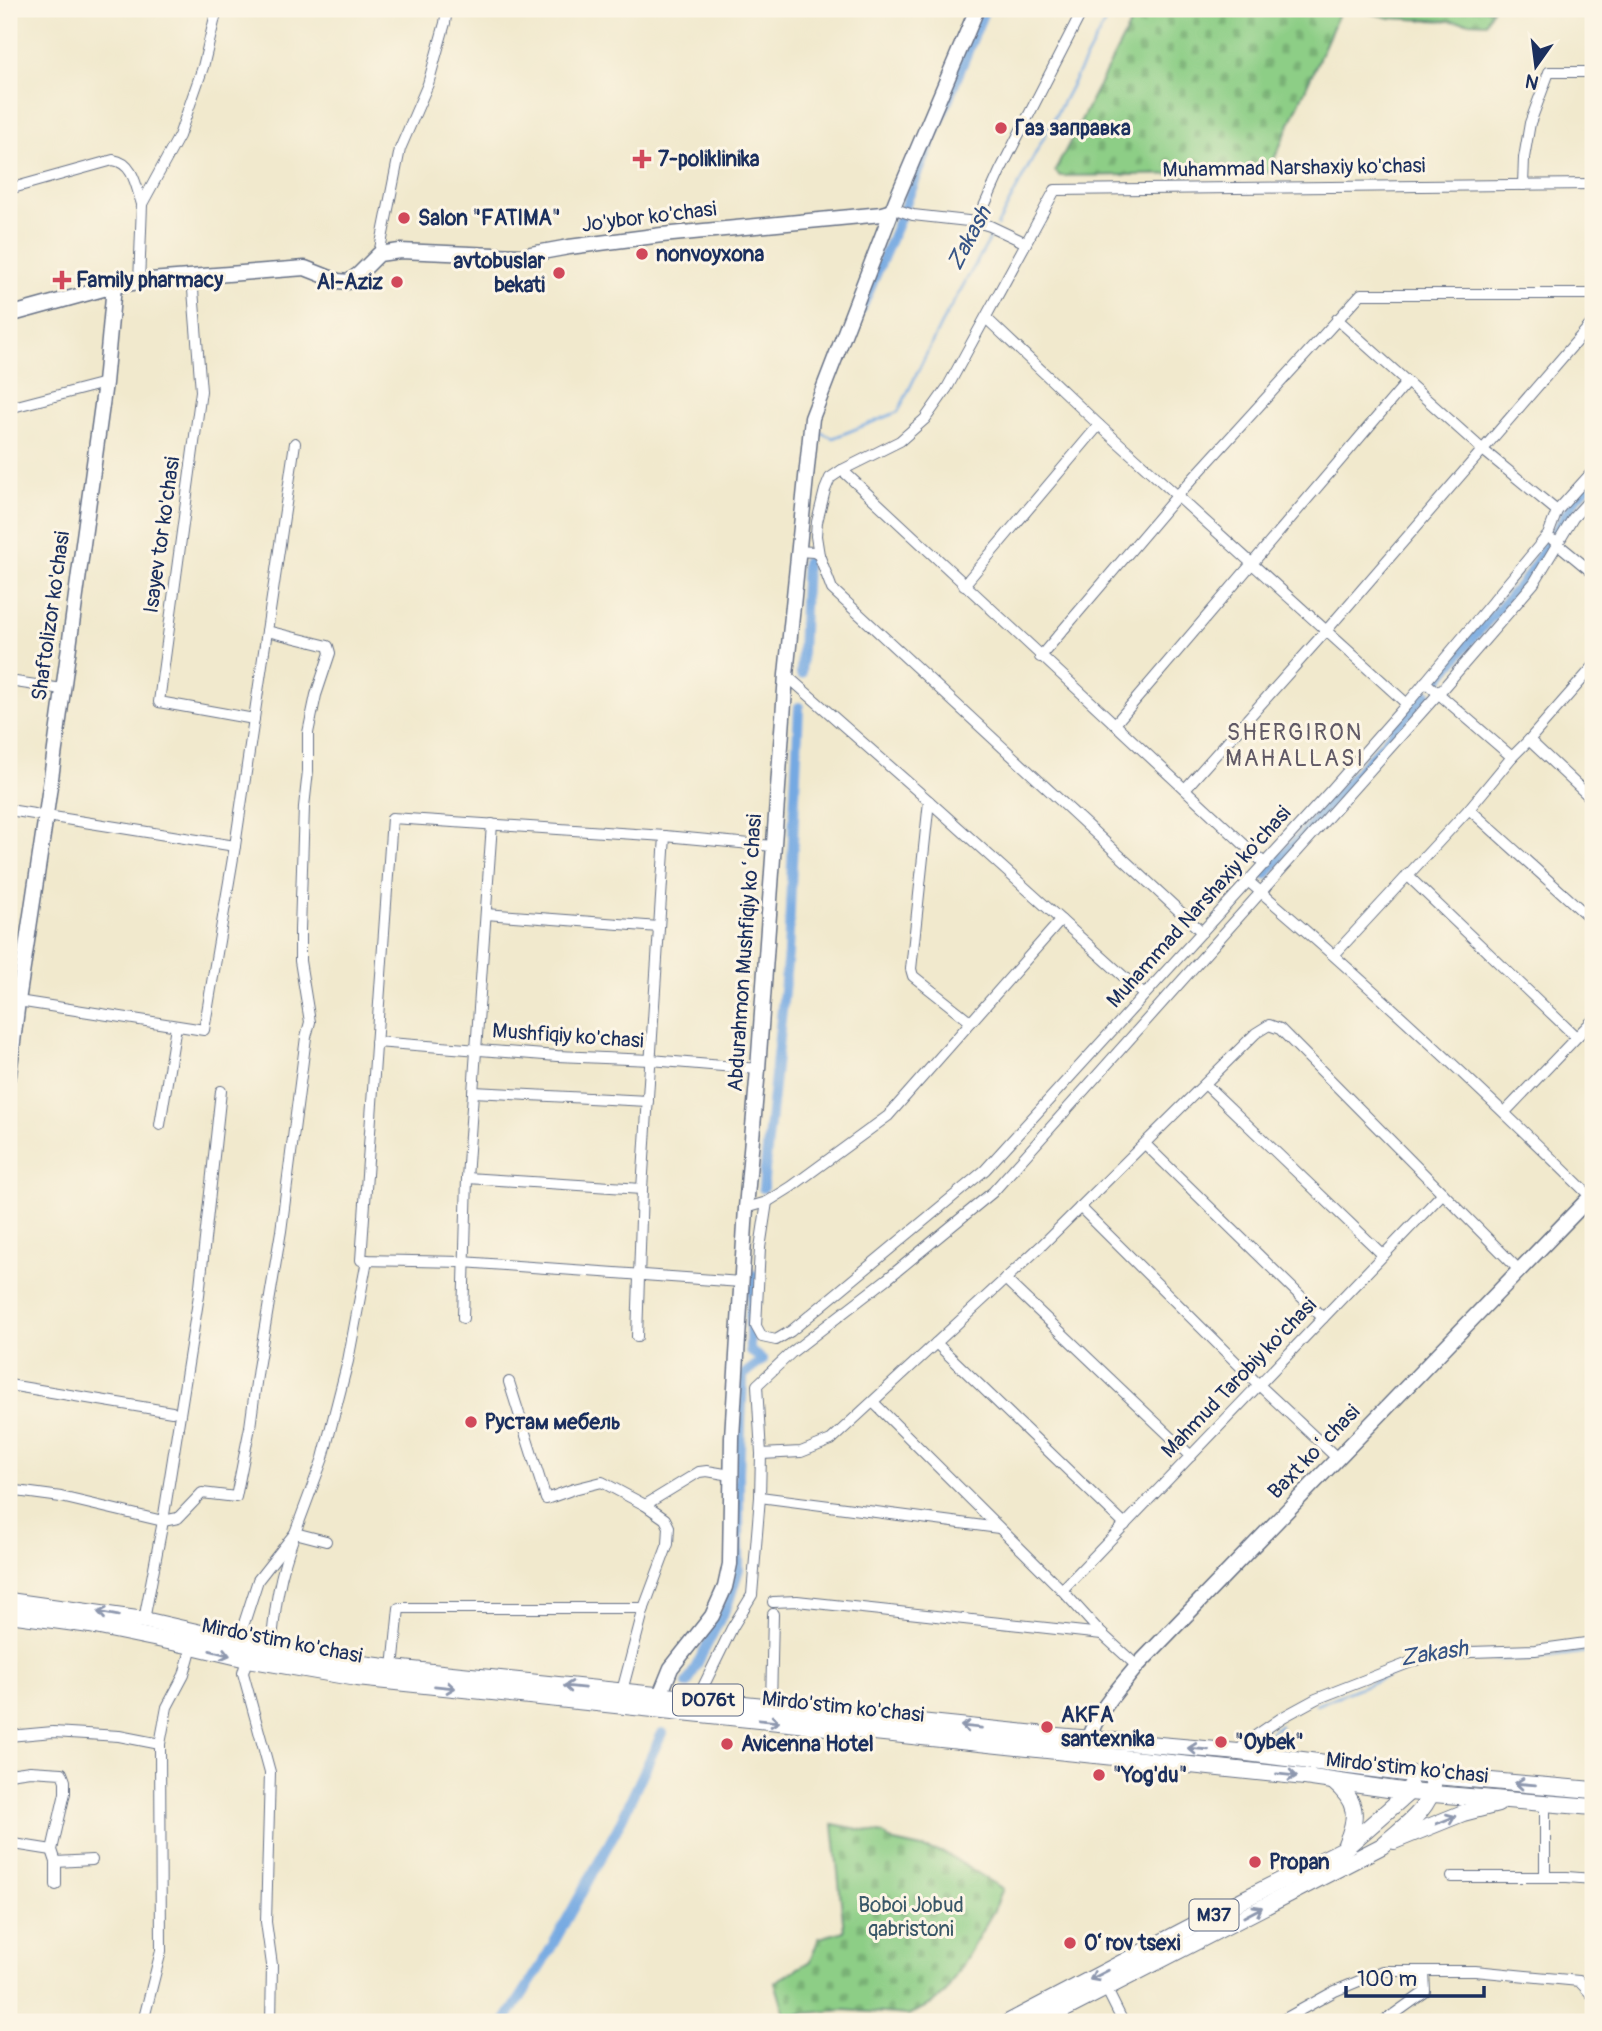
<svg xmlns="http://www.w3.org/2000/svg" width="1602" height="2031" viewBox="0 0 1602 2031" font-family="Pangolin,sans-serif">
	<defs>
		<pattern id="cemetery-stones" width="16" height="16" patternUnits="userSpaceOnUse" patternTransform="scale(1.75)"><rect width="16" height="16" fill="#8dce86"/><path d="M2 7V4a2 2 0 0 1 4 0v3zM10 15v-3a2 2 0 0 1 4 0v3z" fill="#79b176"/></pattern>
	</defs>
	<rect width="100%" height="100%" fill="#fcf5e5"/>
	<filter id="ink" filterUnits="userSpaceOnUse"><feTurbulence type="fractalNoise" baseFrequency=".0143" numOctaves="2"/><feDisplacementMap in="SourceGraphic" scale="14" xChannelSelector="R" yChannelSelector="G"/><feConvolveMatrix kernelMatrix="1 2 1 2 8 2 1 2 1" color-interpolation-filters="sRGB"/></filter>
	<filter id="wash" filterUnits="userSpaceOnUse"><feTurbulence type="fractalNoise" baseFrequency=".00686" numOctaves="4" result="noise"/><feDisplacementMap in="SourceGraphic" scale="28" xChannelSelector="R" yChannelSelector="G"/><feGaussianBlur stdDeviation="1.57" result="paint"/><feColorMatrix in="noise" values="0 0 0 0 0 0 0 0 0 0 0 0 0 0 0 0 0 1.4 0 .05"/><feComposite in="paint" operator="in"/></filter>
	<g filter="url(#wash)">
		<rect width="100%" height="100%" fill="#f1e9cd"/>
		<g fill="url(#cemetery-stones)" stroke="#547e72" stroke-width="2">
			<path d="M1138,9H1341L1268,173L1060,176L1055,171Z"/>
			<path d="M1352,9H1492L1486,23L1390,18Z"/>
			<path d="M833,1824L883,1834L894,1842L945,1853L1003,1889L994,1910L946,1992L932,2004L908,2015L843,2010L785,2015L775,1982L810,1961L819,1938L844,1931Z"/>
		</g>
		<g fill="none" stroke-linecap="round" stroke-linejoin="round">
			<g stroke="#74a9e2" stroke-width="2.5">
				<path d="M997,226L1112,9"/>
				<path d="M822,433L833,438L898,412L941,324L994,232"/>
				<path d="M1316,1705L1408,1668L1450,1661L1473,1659L1526,1660L1593,1651"/>
				<path d="M1255,1745L1280,1725"/>
			</g>
			<g stroke="#74a9e2" stroke-width="10">
				<path d="M861,310L896,228L985,9"/>
				<path d="M801,674L806,562"/>
				<path d="M1437,682L1470,641L1527,577L1575,500L1593,481"/>
				<path d="M1266,875L1427,694"/>
				<path d="M763,1188L788,953L799,707"/>
				<path d="M687,1684L728,1604L739,1569V1472L743,1375L763,1360L750,1351V1322L754,1275"/>
				<path d="M505,2022L542,1964L617,1829L662,1733"/>
			</g>
		</g>
	</g>
	<g filter="url(#ink)">
		<g fill="none" stroke-linecap="round" stroke-linejoin="round">
			<defs>
				<g id="street">
					<path d="M1523,185L1524,158L1530,123L1549,72H1593"/>
					<path d="M9,189L113,160C134,163 136,187 142,204"/>
					<path d="M892,211L898,210L913,215L977,222L990,226L1026,243"/>
					<path d="M977,222L1000,171L1083,9"/>
					<path d="M379,254L400,149L428,84L445,23L447,9"/>
					<path d="M192,277L201,391L159,702L254,719"/>
					<path d="M139,283L142,204L179,136L203,67L217,9"/>
					<path d="M986,318L1099,425L1407,704"/>
					<path d="M1337,319L1483,450L1557,511"/>
					<path d="M9,408L105,383"/>
					<path d="M842,470L1265,864"/>
					<path d="M1553,540L1593,573"/>
					<path d="M797,551L814,552L819,555L832,589L1202,932"/>
					<path d="M819,555L816,536L817,522L825,490L830,478L842,470L900,441L925,419L947,388L1055,190L1593,184"/>
					<path d="M964,585L1099,425"/>
					<path d="M1040,657L1177,496L1361,294H1593"/>
					<path d="M786,675L929,801L1144,995"/>
					<path d="M9,681L62,689"/>
					<path d="M1425,682L1512,757"/>
					<path d="M1115,724L1407,382"/>
					<path d="M1529,740L1593,800"/>
					<path d="M1185,789L1326,631L1593,322"/>
					<path d="M929,801L911,969L913,976L971,1022"/>
					<path d="M1469,809L1591,919"/>
					<path d="M9,810L235,846"/>
					<path d="M1407,875L1576,1037"/>
					<path d="M1249,882C1367,982 1480,1088 1590,1196"/>
					<path d="M486,914L659,927"/>
					<path d="M1334,955L1469,809L1512,757L1529,740L1593,667"/>
					<path d="M18,1001L204,1030L235,846L295,443"/>
					<path d="M376,1042L557,1056L651,1060L758,1069"/>
					<path d="M1205,1084L1383,1255"/>
					<path d="M473,1092L648,1101"/>
					<path d="M1505,1112L1593,1020"/>
					<path d="M160,1125L176,1026"/>
					<path d="M1145,1144L1323,1318"/>
					<path d="M467,1178L642,1189"/>
					<path d="M767,1202L760,1248L756,1326L762,1337L776,1340L791,1331L985,1170L1333,788L1407,704L1548,535L1557,511L1593,471"/>
					<path d="M1080,1207L1259,1385L1337,1458"/>
					<path d="M746,1208L767,1202L791,1187L888,1116L1061,920"/>
					<path d="M1005,1279L1191,1456"/>
					<path d="M741,1282L463,1262L361,1260L392,818L665,836L773,846"/>
					<path d="M463,1318L467,1178L492,824"/>
					<path d="M637,1337L642,1189L665,836"/>
					<path d="M936,1343L1125,1525"/>
					<path d="M509,1382L546,1499L574,1489L602,1482L645,1505L665,1519L669,1527L668,1544L644,1608L622,1691"/>
					<path d="M9,1385L172,1412"/>
					<path d="M873,1402L1062,1590L1102,1634L1137,1666"/>
					<path d="M761,1454L801,1452L831,1440L1041,1246L1256,1033L1269,1025L1280,1029L1519,1270"/>
					<path d="M9,1490L61,1497L163,1521L178,1518L202,1493L236,1497L250,1427L258,1368L281,1231L306,1037L310,1022L300,961V930L304,807L308,771V733L316,695L330,653L328,646L267,631"/>
					<path d="M760,1497L999,1528"/>
					<path d="M645,1505L699,1472L707,1471L731,1475"/>
					<path d="M1062,1590L1443,1193"/>
					<path d="M773,1602L797,1601L1102,1634"/>
					<path d="M144,1620L163,1521L199,1295L221,1091"/>
					<path d="M238,1642L258,1580L295,1533L323,1458L348,1361L367,1260"/>
					<path d="M271,1650C275,1605 279,1576 295,1533L326,1541"/>
					<path d="M247,1659L243,1673L270,1772L266,1922L272,1965L271,2022"/>
					<path d="M393,1668L399,1608H644"/>
					<path d="M701,1699L704,1685L732,1628L752,1595L760,1497L761,1454L757,1385L791,1353L887,1279L993,1192L1438,694L1534,583L1573,518L1593,496"/>
					<path d="M771,1706L773,1614"/>
					<path d="M9,1736L53,1732L119,1736L160,1744"/>
					<path d="M1239,1752L1245,1743L1283,1717L1316,1699L1424,1657L1471,1652L1535,1650L1593,1642"/>
					<path d="M9,1774L30,1771L62,1773L65,1781V1793L52,1850L56,1862V1885"/>
					<path d="M1545,1803V1877"/>
					<path d="M14,1844L52,1850"/>
					<path d="M56,1862L92,1860"/>
					<path d="M1452,1877H1567L1593,1879"/>
					<path d="M1106,1988L1123,2022"/>
					<path d="M143,2022L161,1951L160,1744L167,1707L184,1675L192,1646"/>
					<path d="M1279,2022L1335,1991L1383,1971H1475L1579,1981L1593,1996"/>
					<path d="M1383,2022L1425,1992L1424,1971"/>
				</g>
				<g id="secondary">
					<path d="M9,315L114,286L150,280L305,268L338,281L348,282L359,274L379,254L400,251L520,256L569,247L662,235L882,214L892,211"/>
					<path d="M9,1075L18,1001L46,815L105,383L114,286"/>
					<path d="M660,1695L671,1668L712,1616L725,1587L730,1564L732,1437L746,1208L758,1069L786,675L812,418L896,200L977,9"/>
					<path d="M1086,1750C1091,1717 1117,1691 1137,1666L1593,1194"/>
				</g>
				<g id="primary">
					<path d="M9,1601L144,1620L301,1656L393,1668L1057,1736L1239,1752L1412,1774L1593,1790"/>
					<path d="M9,1614L90,1625L192,1646L247,1659L357,1678L1305,1777L1409,1792L1593,1807"/>
					<path d="M1334,1782C1358,1802 1358,1817 1346,1844"/>
					<path d="M1394,1841L1463,1813L1498,1804"/>
					<path d="M1009,2022L1244,1899L1344,1849L1409,1792L1410,1787"/>
					<path d="M1040,2022L1382,1846C1401,1828 1429,1811 1433,1785"/>
				</g>
			</defs>
			<use href="#street" stroke="#667085" stroke-width="12"/>
			<use href="#secondary" stroke="#667085" stroke-width="17"/>
			<use href="#primary" stroke="#667085" stroke-width="18"/>
			<use href="#street" stroke="#fff" stroke-width="10"/>
			<use href="#secondary" stroke="#fff" stroke-width="14"/>
			<use href="#primary" stroke="#fff" stroke-width="16"/>
		</g>
		<defs><path id="oneway-shaft" d="M-6 0H5M1.5-3L5.5 0L1.5 3" fill="none" stroke-width="1.6" stroke-linecap="round" stroke-linejoin="round" transform="scale(1.75)"/></defs>
		<g stroke="#8d97ae">
			<use href="#oneway-shaft" transform="translate(108 1614) rotate(-170)"/>
			<use href="#oneway-shaft" transform="translate(220 1653) rotate(14)"/>
			<use href="#oneway-shaft" transform="translate(445 1687) rotate(6)"/>
			<use href="#oneway-shaft" transform="translate(574 1687) rotate(-174)"/>
			<use href="#oneway-shaft" transform="translate(769 1721) rotate(6)"/>
			<use href="#oneway-shaft" transform="translate(971 1727) rotate(-174)"/>
			<use href="#oneway-shaft" transform="translate(1198 1749) rotate(-175)"/>
			<use href="#oneway-shaft" transform="translate(1287 1775) rotate(6)"/>
			<use href="#oneway-shaft" transform="translate(1525 1784) rotate(-175)"/>
			<use href="#oneway-shaft" transform="translate(1446 1820) rotate(-22)"/>
			<use href="#oneway-shaft" transform="translate(1253 1912) rotate(-28)"/>
			<use href="#oneway-shaft" transform="translate(1099 1975) rotate(153)"/>
		</g>
	</g>
	<g fill="#d1495b" stroke="#fcf5e5" stroke-width="2.5">
		<circle cx="1001" cy="128" r="7"/>
		<path d="M638.5 148.5h7v7h7v7h-7v7h-7v-7h-7v-7h7z"/>
		<circle cx="404" cy="218" r="7"/>
		<circle cx="642" cy="254" r="7"/>
		<circle cx="559" cy="273" r="7"/>
		<path d="M58.5 269.5h7v7h7v7h-7v7h-7v-7h-7v-7h7z"/>
		<circle cx="397" cy="282" r="7"/>
		<circle cx="471" cy="1422" r="7"/>
		<circle cx="1047" cy="1727" r="7"/>
		<circle cx="1221" cy="1742" r="7"/>
		<circle cx="727" cy="1744" r="7"/>
		<circle cx="1099" cy="1775" r="7"/>
		<circle cx="1255" cy="1862" r="7"/>
		<circle cx="1070" cy="1943" r="7"/>
	</g>
	<g text-anchor="middle" dominant-baseline="central" stroke-width="6" stroke-linejoin="round" paint-order="stroke">
		<g fill="#fcf5e5" stroke="#5e6a86" stroke-width="2">
			<rect x="673" y="1684.5" width="70" height="31" rx="5"/>
			<rect x="1189.5" y="1899.5" width="49" height="31" rx="5"/>
		</g>
		<g font-size="19" font-weight="bold" fill="#1b2f5e">
			<text x="708" y="1700">D076t</text>
			<text x="1214" y="1915">M37</text>
		</g>
		<g font-size="21" font-weight="bold" fill="#1b2f5e" stroke="#fcf5e5" text-anchor="start">
			<text x="1015" y="128">Газ заправка</text>
			<text x="658" y="159">7-poliklinika</text>
			<text x="418" y="218">Salon "FATIMA"</text>
			<text x="656" y="254">nonvoyxona</text>
			<text x="545" y="261" text-anchor="end">avtobuslar<tspan x="545" dy="24">bekati</tspan></text>
			<text x="76" y="280">Family pharmacy</text>
			<text x="383" y="282" text-anchor="end">Al-Aziz</text>
			<text x="485" y="1422">Рустам мебель</text>
			<text x="1061" y="1715">AKFA<tspan x="1061" dy="24">santexnika</tspan></text>
			<text x="1235" y="1742">"Oybek"</text>
			<text x="741" y="1744">Avicenna Hotel</text>
			<text x="1113" y="1775">"Yog'du"</text>
			<text x="1269" y="1862">Propan</text>
			<text x="1084" y="1943">Oʻrov tsexi</text>
		</g>
		<g font-size="21" fill="#1b2f5e" stroke="#fcf5e5">
			<text transform="translate(1294 168) rotate(-1)">Muhammad Narshaxiy ko'chasi</text>
			<text transform="translate(649 217) rotate(-7)">Jo'ybor ko'chasi</text>
			<text transform="translate(162 535) rotate(-82)">Isayev tor ko'chasi</text>
			<text transform="translate(51 616) rotate(-82)">Shaftolizor ko'chasi</text>
			<text transform="translate(1199 907) rotate(-48)">Muhammad Narshaxiy ko'chasi</text>
			<text transform="translate(745 953) rotate(-86)">Abdurahmon Mushfiqiy koʻchasi</text>
			<text transform="translate(568 1036) rotate(4)">Mushfiqiy ko'chasi</text>
			<text transform="translate(1239 1378) rotate(-46)">Mahmud Tarobiy ko'chasi</text>
			<text transform="translate(1314 1452) rotate(-46)">Baxt koʻchasi</text>
			<text transform="translate(282 1641) rotate(11)">Mirdo'stim ko'chasi</text>
			<text transform="translate(843 1707) rotate(6)">Mirdo'stim ko'chasi</text>
			<text transform="translate(1407 1768) rotate(6)">Mirdo'stim ko'chasi</text>
		</g>
		<g font-size="21" fill="#385768" stroke="#fcf5e5">
			<text x="911" y="1905">Boboi Jobud<tspan x="911" dy="24">qabristoni</tspan></text>
		</g>
		<g font-size="23" font-style="italic" fill="#365486" stroke="#fcf5e5">
			<text transform="translate(969 238) rotate(-62)">Zakash</text>
			<text transform="translate(1434 1653) rotate(-9)">Zakash</text>
		</g>
		<g font-size="23" letter-spacing="2" fill="#615a66" stroke="#fcf5e5">
			<text x="1295" y="732">SHERGIRON<tspan x="1295" dy="26">MAHALLASI</tspan></text>
		</g>
	</g>
	<rect width="1602" height="2031" fill="none" stroke="#fcf5e5" stroke-width="35"/>
	<g transform="translate(1536 66) rotate(194)" stroke="#fcf5e5" stroke-width="5" paint-order="stroke">
	<path d="M0-5L12 26L0 18L-12 26Z" fill="#1b2f5e"/>
	<text y="-10" font-size="19" font-weight="bold" text-anchor="middle" fill="#1b2f5e">N</text>
	</g>
	<path d="M1346 1986v10h138v-10" fill="none" stroke="#1b2f5e" stroke-width="3.5"/>
	<text x="1357" y="1986" font-size="21" fill="#1b2f5e" stroke="#fcf5e5" stroke-width="5" paint-order="stroke">100 m</text>
</svg>
